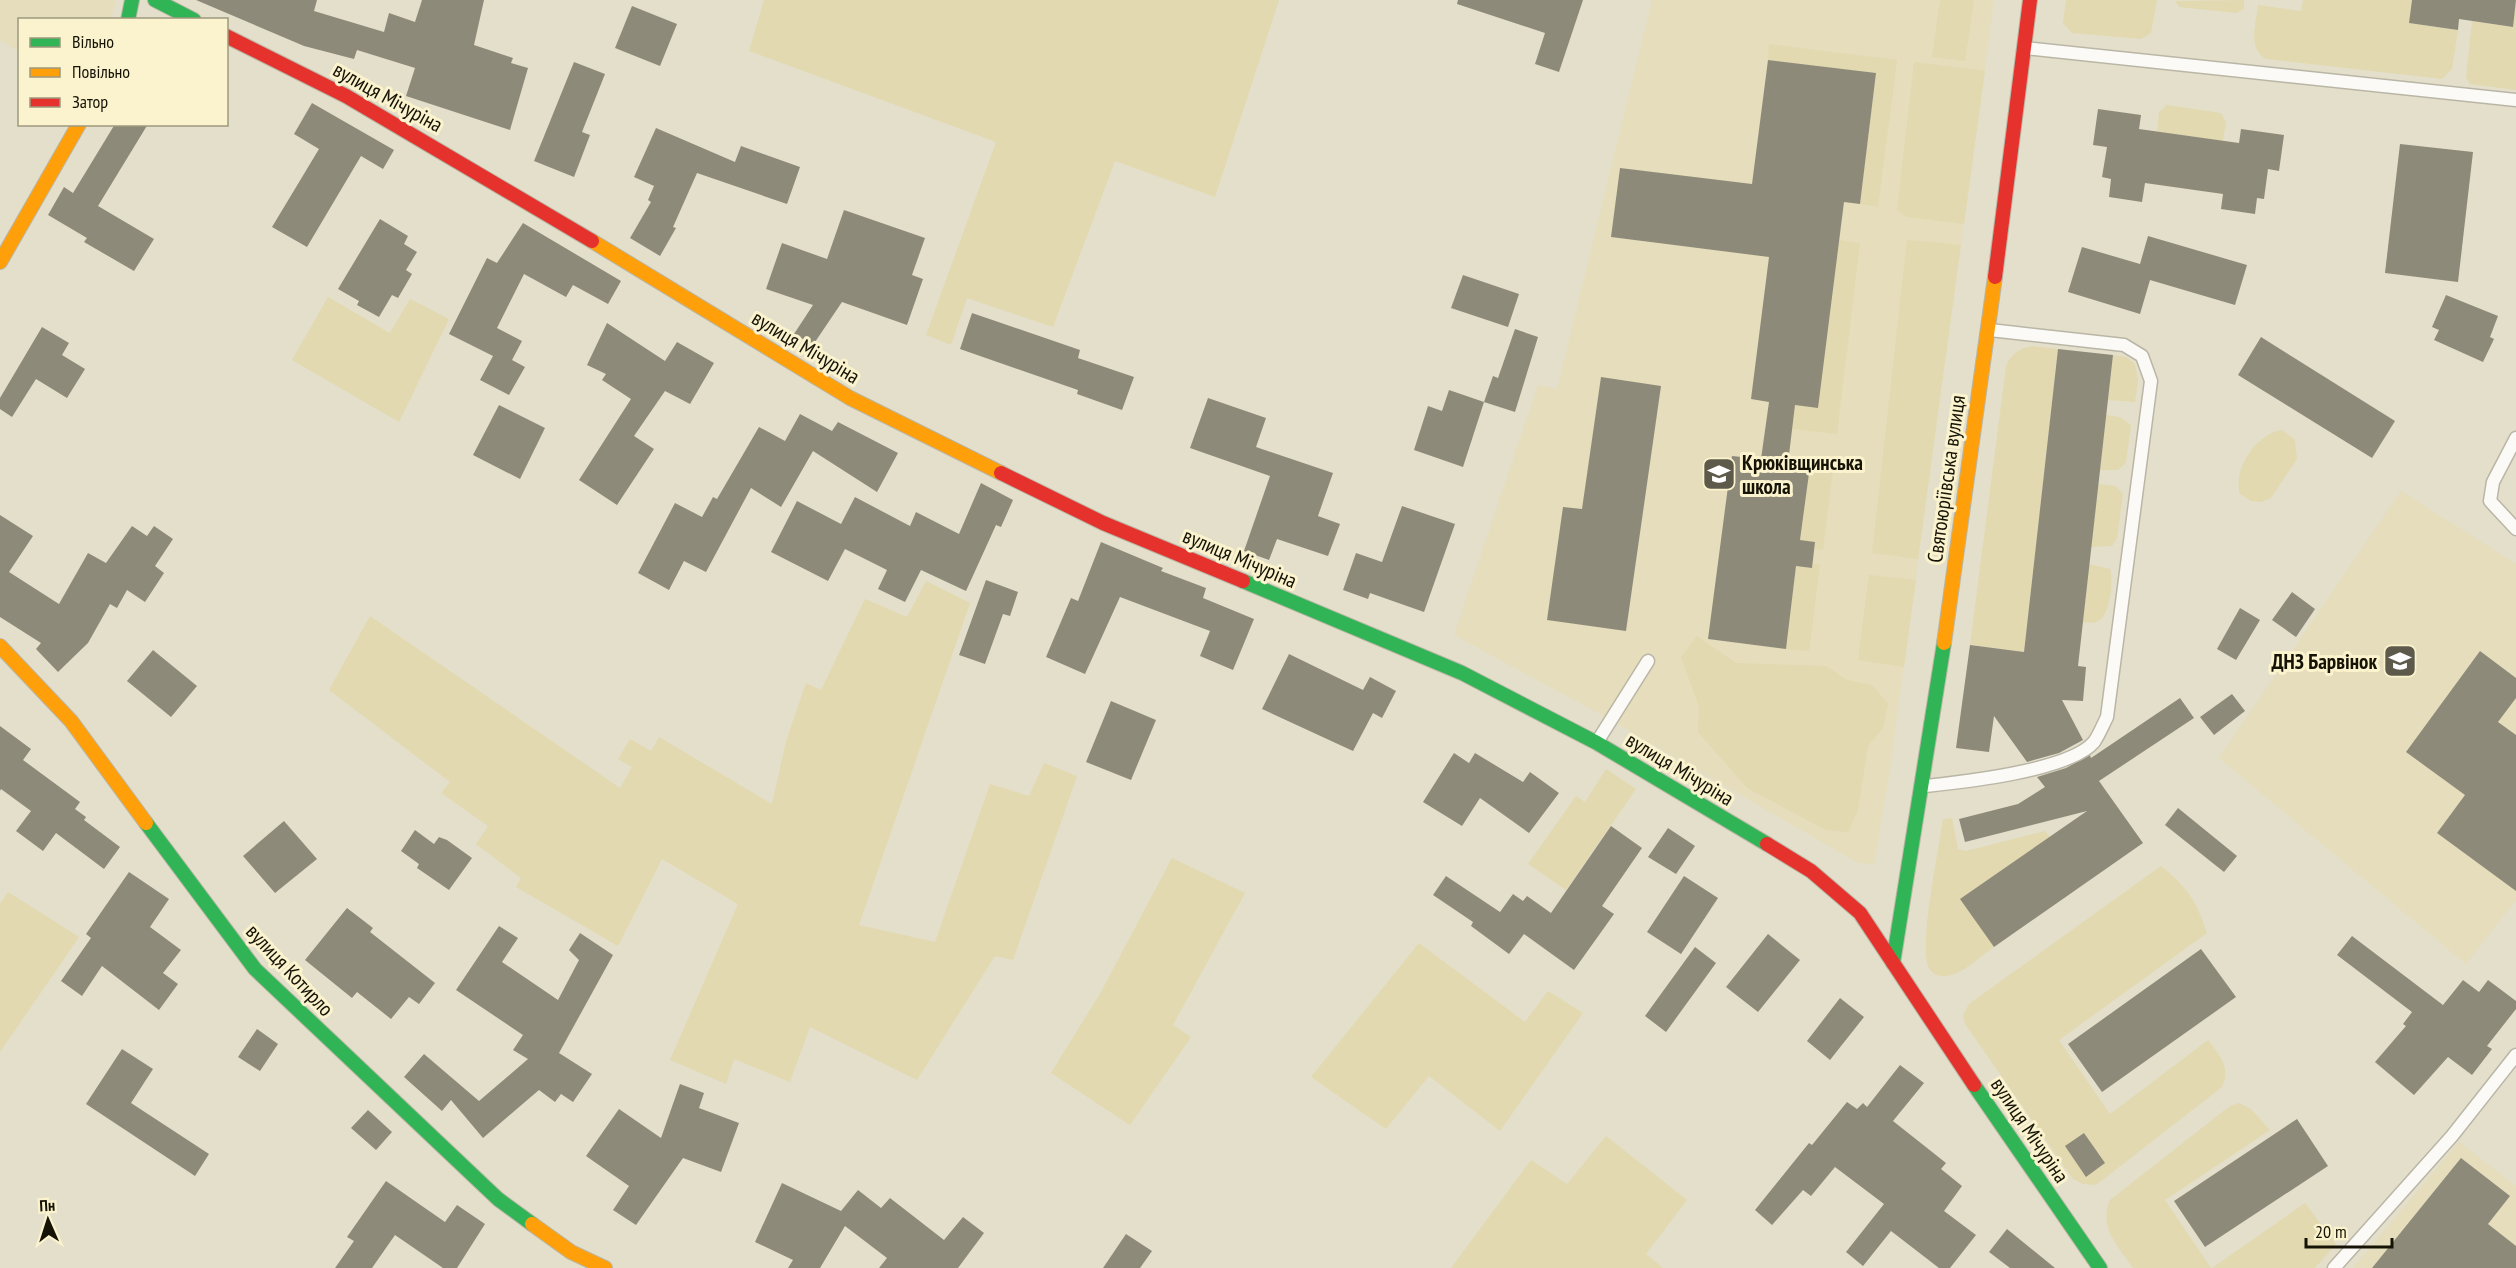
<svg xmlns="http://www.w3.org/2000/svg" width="2516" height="1268" viewBox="0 0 2516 1268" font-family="'PT Sans Narrow',sans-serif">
	<rect width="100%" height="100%" fill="#e4dfca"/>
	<g fill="#e5ddbb">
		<path d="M0,0H114L115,4L111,19L20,20L19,52L0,40Z"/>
		<path d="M1652,0H1994L1889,776L1874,864L1858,863L1611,720L1454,635L1538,385L1557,389Z"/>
		<path d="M2401,491L2516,564V900L2466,964L2219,758Z"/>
		<path d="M2459,1142L2516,1186V1268H2353Z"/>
	</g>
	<g fill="#e2d9b0">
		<path d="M764,0H1279L1215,197L1115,161L1053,327L967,298L951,345L926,335L996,142L749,51Z"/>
		<path d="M1940,0H1974L1965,61L1932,57Z"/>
		<path d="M2066,0H2157L2151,33L2141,39L2072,33L2063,23Z"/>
		<path d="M2244,0V9L2236,13L2179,7L2175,1Z"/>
		<path d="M2303,0H2412L2409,23L2458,30L2452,69L2442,79L2266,59C2247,47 2256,25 2258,5L2301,11Z"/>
		<path d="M2516,3V90L2470,84L2466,77L2472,21L2512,27Z"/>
		<path d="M1769,44L1897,60L1878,207L1860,204L1876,73L1768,60Z"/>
		<path d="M1914,62L1985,71L1964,224L1907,217L1897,210Z"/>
		<path d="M2167,105L2221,113L2226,122L2223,141L2157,132L2159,112Z"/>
		<path d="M1839,240L1860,243L1837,434L1792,429L1795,405Z"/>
		<path d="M1907,240L1961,245L1918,559L1872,553Z"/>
		<path d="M328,297L390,333L410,299L449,319L399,422L292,360Z"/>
		<path d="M2032,346L2058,349L2024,652L1970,645L2006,366C2012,353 2019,349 2032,346Z"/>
		<path d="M2113,355L2126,357L2135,364L2138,380L2135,402L2108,400Z"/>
		<path d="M2106,415L2120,417L2131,425L2126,463L2118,470H2100Z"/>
		<path d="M2282,430L2295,440L2297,459L2271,498L2261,502L2251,501L2240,494C2232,469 2257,433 2282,430Z"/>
		<path d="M1810,466L1833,469L1823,550L1815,549V542L1800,540Z"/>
		<path d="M2098,484L2116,486L2123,494L2117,538L2112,546L2091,547Z"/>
		<path d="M1813,564L1820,565L1809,651L1786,649L1796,566L1812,568Z"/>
		<path d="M2089,564L2110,569C2114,580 2110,611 2101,619C2096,624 2089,623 2083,622Z"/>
		<path d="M1869,575L1916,580L1904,667L1858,660Z"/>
		<path d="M926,581L970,603L859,925L935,942L990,784L1029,796L1044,763L1077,776L1013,960L995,956L917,1080L810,1027L790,1082L734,1059L726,1084L670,1060L738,904L662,859L618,946L516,887L521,878L476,844L488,826L441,793L450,782L329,690L370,616L620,788L632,767L618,759L630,739L651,751L659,737L772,804L786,741L806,683L821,690L865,599L907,617Z"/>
		<path d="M1697,636L1736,663L1826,666L1847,680L1872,685L1888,704L1883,728L1868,746L1858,810L1848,832L1826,830L1747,788L1698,732L1699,707L1681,657Z"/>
		<path d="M1606,769L1636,789L1566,890L1528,864L1576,796L1585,802Z"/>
		<path d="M1952,818L1958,849L1966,851L2045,831L2050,837L1961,899L1994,947C1980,956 1960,978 1942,976C1936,976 1930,972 1928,966C1919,942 1939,849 1943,819Z"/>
		<path d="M1172,858L1245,893L1173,1025L1191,1037L1130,1125L1051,1073L1101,992Z"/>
		<path d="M2161,866C2188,888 2196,900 2207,933L2059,1040L2110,1114L2208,1040C2220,1056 2231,1067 2222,1087L2096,1185L2083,1184L2073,1179L1965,1024L1963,1015L1969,1004Z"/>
		<path d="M8,892L79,937L0,1052V904Z"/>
		<path d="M1419,943L1525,1022L1548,991L1583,1013L1500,1131L1429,1076L1386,1129L1311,1077Z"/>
		<path d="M2239,1103L2251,1109L2270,1130L2165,1200L2211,1268H2133C2118,1246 2098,1227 2110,1200L2230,1106Z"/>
		<path d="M1606,1136L1687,1200L1646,1254L1663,1268H1451L1531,1160L1567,1184Z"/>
		<path d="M2305,1203L2336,1244L2315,1268H2212Z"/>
	</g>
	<g fill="#8e8a7a">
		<path d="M196,0H317L314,11L384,32L389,13L415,22L422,0H484L474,45L513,58L511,63L528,68L510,130L406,96L415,68L357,50L354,59L304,46Z"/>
		<path d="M1458,0H1583L1559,72L1535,64L1545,33L1457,4Z"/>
		<path d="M2412,0H2516L2513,27L2459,19L2458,30L2409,23Z"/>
		<path d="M632,6L677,24L660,66L615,48Z"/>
		<path d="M1768,60L1876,73L1860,204L1844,202L1818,408L1795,405L1788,463L1810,466L1800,540L1815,542L1812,568L1796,566L1786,649L1708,639L1732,456L1761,459L1769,402L1751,399L1769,257L1611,237L1620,168L1752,184Z"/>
		<path d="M574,62L605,74L582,132L590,135L574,177L534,161Z"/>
		<path d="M312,103L394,150L383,169L361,156L307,247L272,227L319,149L294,134Z"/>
		<path d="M2098,109L2141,115L2139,129L2239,143L2241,129L2284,135L2279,171L2268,169L2264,199L2257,198L2255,214L2221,209L2223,194L2145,183L2142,202L2109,197L2111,179L2102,177L2107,147L2093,145Z"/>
		<path d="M115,124H148L98,206L154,239L134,271L84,242L87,238L48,215L64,187L73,193Z"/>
		<path d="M656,128L735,162L741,146L800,167L787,204L697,173L673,227L676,228L660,256L630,238L651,202L648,200L654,186L634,177Z"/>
		<path d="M2400,144L2473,152L2458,282L2385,273Z"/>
		<path d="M844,210L925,238L912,275L923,279L907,325L842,302L813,345L794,334L813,305L766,289L782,243L827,259Z"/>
		<path d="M380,219L408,236L404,244L417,252L406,270L412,274L398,298L392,295L379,317L357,305L359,301L338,289Z"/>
		<path d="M523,223L621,281L608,304L573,285L566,297L524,274L497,328L522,341L512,360L525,367L509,395L480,380L493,356L449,334L487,258L497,263Z"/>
		<path d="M2148,236L2247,265L2235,305L2150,280L2140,314L2068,292L2082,247L2140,264Z"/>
		<path d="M1463,275L1519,294L1508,327L1451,308Z"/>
		<path d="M2446,295L2498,316L2490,337L2494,339L2483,362L2434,340L2439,330L2432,327Z"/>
		<path d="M972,313L1080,350L1078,358L1134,377L1122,410L1077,394L1078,390L960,349Z"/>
		<path d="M607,323L665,361L677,342L714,363L690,404L665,391L634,436L654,449L617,505L579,480L631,399L602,380L606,374L587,365Z"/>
		<path d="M42,327L69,343L62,355L85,369L67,398L36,379L12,417L0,409V398Z"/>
		<path d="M1515,329L1538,337L1515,412L1484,402L1493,376L1498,378Z"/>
		<path d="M2261,337L2395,421L2372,458L2238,375Z"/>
		<path d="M2058,349L2113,355L2078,666L2086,667L2083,701L2062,700L2083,740L2059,753L2027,762L1994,716L1989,752L1956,748L1970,645L2024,652Z"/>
		<path d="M1601,377L1661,386L1626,631L1547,620L1563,507L1582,509Z"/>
		<path d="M1449,390L1484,402L1463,467L1414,450L1428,406L1442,411Z"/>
		<path d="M1208,398L1266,418L1256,447L1333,473L1318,516L1340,524L1328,556L1277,539L1269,560L1244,551L1270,476L1190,448Z"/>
		<path d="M499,405L545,428L520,479L473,455Z"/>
		<path d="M800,414L832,431L838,422L898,453L877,492L813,451L781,507L751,488L706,572L684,561L669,590L638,573L675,503L702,517L713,497L717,499L759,427L785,441Z"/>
		<path d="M981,483L1013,500L1001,527L996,525L966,591L921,570L905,602L878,589L887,570L845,549L828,581L771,552L797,501L841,524L855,497L910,526L916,512L959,534Z"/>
		<path d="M1402,506L1455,524L1424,612L1370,593L1368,599L1343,590L1356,553L1382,562Z"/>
		<path d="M0,515L33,536L9,572L59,604L88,553L106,563L132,526L147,536L154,526L173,539L155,566L164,573L145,602L127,590L117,608L110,604L88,643L58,672L36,649L41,643L0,617Z"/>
		<path d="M1101,542L1163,568L1161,571L1206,588L1203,598L1254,619L1233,670L1200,656L1210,631L1120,597L1085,674L1046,657L1071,598L1078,601Z"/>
		<path d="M986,580L1018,592L1010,616L1003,614L985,664L959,655Z"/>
		<path d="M2292,592L2315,609L2296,637L2272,620Z"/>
		<path d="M2240,608L2260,620L2236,660L2217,649Z"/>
		<path d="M153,650L197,686L171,717L127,681Z"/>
		<path d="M2480,651L2516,678V698L2498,722L2516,735V891L2437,833L2465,795L2406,752Z"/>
		<path d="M1289,654L1363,690L1370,677L1396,691L1382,718L1373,713L1353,751L1262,709Z"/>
		<path d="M2232,694L2245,711L2214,735L2200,717Z"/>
		<path d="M2180,698L2194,718L2099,781L2143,843L1994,947L1960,899L2087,811L1965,842L1959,819L2018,804L2045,787L2037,777L2066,768L2090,755L2091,758Z"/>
		<path d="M1111,701L1156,720L1131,780L1086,762Z"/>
		<path d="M0,726L31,749L23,760L80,802L75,809L86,817L84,820L120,847L104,869L56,833L43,851L16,831L31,811L1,789L0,791Z"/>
		<path d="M1454,753L1469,763L1475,753L1523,782L1530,772L1559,793L1529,833L1480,798L1462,826L1423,802Z"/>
		<path d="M2178,808L2237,856L2224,872L2165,825Z"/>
		<path d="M284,821L317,859L275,893L243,856Z"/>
		<path d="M1611,826L1642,848L1602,906L1614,914L1574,970L1524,934L1509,954L1471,926L1473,922L1433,895L1446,876L1500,912L1513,894L1523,901L1527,896L1551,913Z"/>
		<path d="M1668,828L1695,846L1676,874L1648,857Z"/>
		<path d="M415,830L434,844L439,837L447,840L472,858L449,890L417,868L419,864L401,851Z"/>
		<path d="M129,872L169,899L150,927L181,950L163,973L178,984L159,1010L102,966L82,996L61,981L91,938L86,934Z"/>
		<path d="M1684,876L1718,898L1681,954L1647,932Z"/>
		<path d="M347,908L373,928L370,932L435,983L419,1004L409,997L391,1019L357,992L352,998L305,960Z"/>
		<path d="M499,926L518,938L502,962L558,1000L579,960L569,950L580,933L613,955L559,1053L592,1074L573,1102L561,1094L555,1102L539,1090L483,1138L451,1100L442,1111L404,1077L424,1054L479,1101L528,1059L513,1050L523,1035L456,990Z"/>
		<path d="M1768,934L1800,960L1758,1012L1726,987Z"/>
		<path d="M2352,936L2443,1005L2463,980L2479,992L2488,980L2516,1001V1009L2487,1046L2492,1049L2472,1075L2448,1057L2414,1095L2375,1062L2406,1026L2403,1024L2412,1012L2337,955Z"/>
		<path d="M1695,947L1716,963L1666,1032L1645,1016Z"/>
		<path d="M2201,949L2236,997L2102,1092L2068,1044Z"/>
		<path d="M1840,998L1864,1017L1830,1060L1807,1041Z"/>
		<path d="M257,1029L278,1044L260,1071L238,1057Z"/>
		<path d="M122,1049L153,1069L131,1103L209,1154L195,1176L86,1104Z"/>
		<path d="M1900,1065L1924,1083L1893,1121L1946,1163L1941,1169L1962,1186L1944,1211L1976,1235L1950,1268H1939L1891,1231L1863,1266L1846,1252L1884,1204L1835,1167L1811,1196L1803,1190L1772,1225L1755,1210L1809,1143L1812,1145L1847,1102L1857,1109L1863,1103L1867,1107Z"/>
		<path d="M680,1084L704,1093L699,1108L739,1123L721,1172L683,1158L636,1225L613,1210L629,1186L586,1156L619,1109L661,1138Z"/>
		<path d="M368,1110L392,1132L376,1150L351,1128Z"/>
		<path d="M2297,1119L2328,1166L2205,1247L2174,1201Z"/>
		<path d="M2084,1133L2105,1163L2086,1177L2065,1146Z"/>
		<path d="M2461,1158L2510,1196L2488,1224L2516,1246V1268H2372Z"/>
		<path d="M386,1181L445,1222L457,1205L485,1224L457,1268H443L395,1235L372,1268H335L354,1241L347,1237Z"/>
		<path d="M782,1183L841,1211L858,1190L881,1208L890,1198L944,1240L963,1217L984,1233L958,1268H879L887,1258L845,1226L820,1268H788L793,1260L755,1242Z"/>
		<path d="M2007,1229L2055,1268H2010L1989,1252Z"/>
		<path d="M1126,1234L1152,1251L1140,1268H1103Z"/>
	</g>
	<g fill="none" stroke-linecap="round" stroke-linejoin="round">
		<defs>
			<g id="lane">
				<path d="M2025,48L2516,100"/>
				<path d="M2516,438L2493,482L2490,501L2516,529"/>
				<path d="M1597,742L1648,661"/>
				<path d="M1925,786C1963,782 2069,771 2094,742C2099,735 2103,725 2107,717L2151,381L2142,356L2124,345L1990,330"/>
				<path d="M2334,1268L2452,1136L2516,1055"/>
			</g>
			<g id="fast">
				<path d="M155,0L194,20"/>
				<path d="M128,20L132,0"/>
				<path d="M1243,581L1462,673L1597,743L1767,844"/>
				<path d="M146,823L255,969L498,1199L532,1224"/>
				<path d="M1893,963L1944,643"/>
				<path d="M1974,1085L2100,1268"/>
			</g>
			<g id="slow">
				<path d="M592,241L850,398L1001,473"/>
				<path d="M0,262L79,124"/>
				<path d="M1944,643L1995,277"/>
				<path d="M0,646L71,721L146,823"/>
				<path d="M532,1224L571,1252L605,1268"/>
			</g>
			<g id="jam">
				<path d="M226,36L346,96L592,241"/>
				<path d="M1995,277L2030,0"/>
				<path d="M1001,473L1103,523L1243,581"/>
				<path d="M1767,844L1811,871L1860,913L1974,1085"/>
			</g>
		</defs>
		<use href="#lane" stroke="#bab6a6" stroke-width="15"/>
		<use href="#fast" stroke="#bab6a6" stroke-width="16"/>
		<use href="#slow" stroke="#bab6a6" stroke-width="16"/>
		<use href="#jam" stroke="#bab6a6" stroke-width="16"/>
		<use href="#lane" stroke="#fbfaf7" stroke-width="12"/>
		<use href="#fast" stroke="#30b455" stroke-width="14"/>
		<use href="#slow" stroke="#ff9f0a" stroke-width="14"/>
		<use href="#jam" stroke="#e5322d" stroke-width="14"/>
	</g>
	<defs>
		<symbol id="school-square" viewBox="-11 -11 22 22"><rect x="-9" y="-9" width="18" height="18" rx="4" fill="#5d5a4b" stroke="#fbf3cd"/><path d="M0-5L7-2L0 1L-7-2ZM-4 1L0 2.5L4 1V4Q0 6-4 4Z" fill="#fff"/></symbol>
	</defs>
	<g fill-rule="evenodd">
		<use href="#school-square" x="1700" y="455" width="38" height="38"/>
		<use href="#school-square" x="2381" y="642" width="38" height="38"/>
	</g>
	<g text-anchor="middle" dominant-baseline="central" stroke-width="6" stroke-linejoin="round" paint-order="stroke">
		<g font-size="21" fill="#151206" stroke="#fbf3cd">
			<text transform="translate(388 97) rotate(29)">вулиця Мічуріна</text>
			<text transform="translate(806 347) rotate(31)">вулиця Мічуріна</text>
			<text transform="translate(1946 479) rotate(-82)">Святоюріївська вулиця</text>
			<text transform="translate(1240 558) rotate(23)">вулиця Мічуріна</text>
			<text transform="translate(1680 769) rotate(31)">вулиця Мічуріна</text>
			<text transform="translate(290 970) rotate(47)">вулиця Котирло</text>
			<text transform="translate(2030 1130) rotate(56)">вулиця Мічуріна</text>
		</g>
		<g font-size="21" font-weight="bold" fill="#151206" stroke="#fbf3cd" text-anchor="start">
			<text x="1742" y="462">Крюківщинська<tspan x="1742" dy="24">школа</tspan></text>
			<text x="2377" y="661" text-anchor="end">ДНЗ Барвінок</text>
		</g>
	</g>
	<rect x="18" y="18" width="210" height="108" fill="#fbf3cd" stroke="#9f997d" stroke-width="1.5"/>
	<rect x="30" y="38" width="30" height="9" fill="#30b455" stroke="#9f997d" stroke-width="1.5"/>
	<text x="72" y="48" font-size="18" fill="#151206">Вільно</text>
	<rect x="30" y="68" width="30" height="9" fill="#ff9f0a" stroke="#9f997d" stroke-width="1.5"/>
	<text x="72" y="78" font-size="18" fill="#151206">Повільно</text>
	<rect x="30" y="98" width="30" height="9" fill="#e5322d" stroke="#9f997d" stroke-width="1.5"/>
	<text x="72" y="108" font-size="18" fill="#151206">Затор</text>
	<g transform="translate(48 1220) rotate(357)" stroke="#fbf3cd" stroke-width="4.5" paint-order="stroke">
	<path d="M0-4.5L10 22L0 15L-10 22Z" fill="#151206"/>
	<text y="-9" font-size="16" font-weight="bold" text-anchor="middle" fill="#151206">Пн</text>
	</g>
	<path d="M2306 1238v9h86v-9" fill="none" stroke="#151206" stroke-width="3"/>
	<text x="2315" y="1238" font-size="18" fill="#151206" stroke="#fbf3cd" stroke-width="4.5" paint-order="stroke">20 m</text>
</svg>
